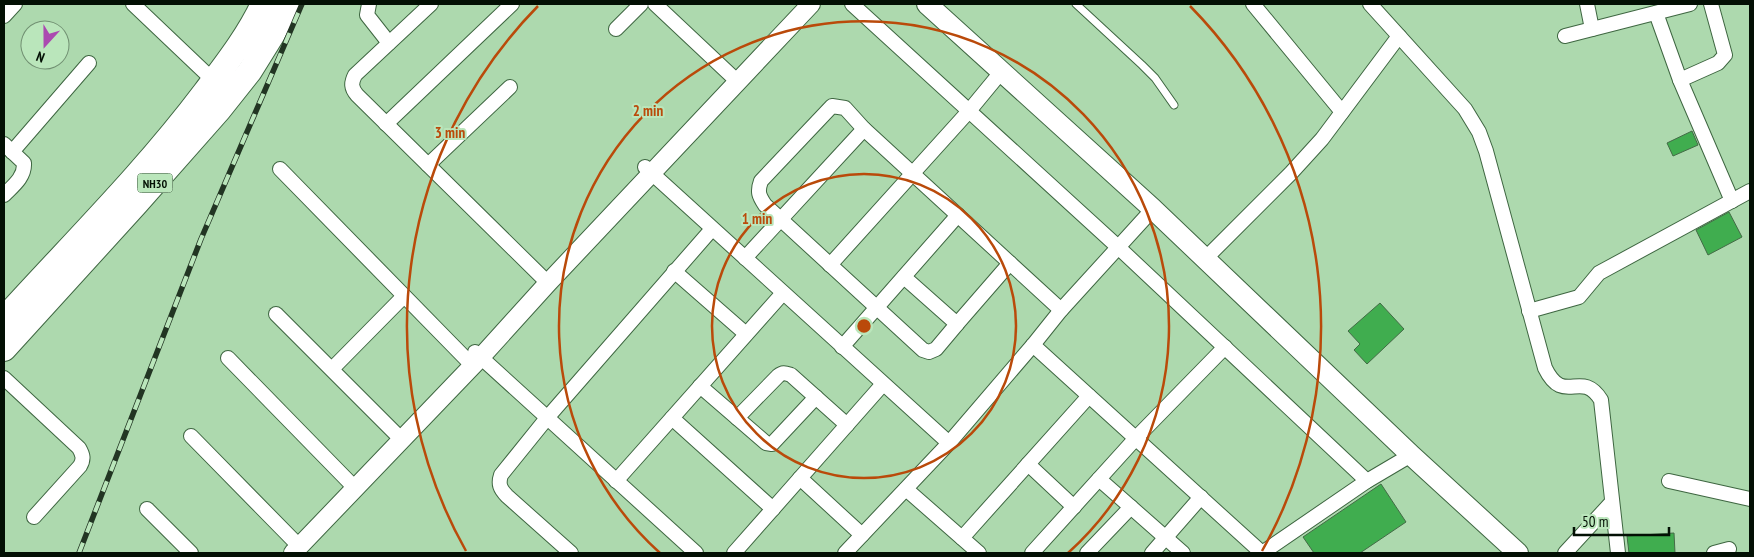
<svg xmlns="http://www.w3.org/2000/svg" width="1754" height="557" viewBox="0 0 1754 557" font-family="'PT Sans Narrow',sans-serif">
	<rect width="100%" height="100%" fill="#add9ae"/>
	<g fill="#40ad4f" stroke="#436b46">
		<path d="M1692,131L1698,145L1673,156L1667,143Z"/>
		<path d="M1729,212L1742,237L1708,255L1696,230Z"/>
		<path d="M1380,303L1404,329L1367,364L1354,350L1360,344L1348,331Z"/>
		<path d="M1381,484L1406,522L1360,553H1314L1303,537Z"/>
		<path d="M1674,533L1675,553H1629L1627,536Z"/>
	</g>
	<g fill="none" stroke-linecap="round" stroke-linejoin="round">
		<defs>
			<path id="service" d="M1076,4L1142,65L1155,78L1174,105"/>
			<g id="minor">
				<path d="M133,4L214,81"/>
				<path d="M369,4L367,15L389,43"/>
				<path d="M431,4L355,75C351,83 351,88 357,95L548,283"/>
				<path d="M655,4L738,82"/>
				<path d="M852,4L1118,247L1367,481"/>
				<path d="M1253,4L1342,112"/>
				<path d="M1370,4L1465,109L1479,132L1486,151L1545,368C1564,407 1581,368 1601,400L1618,553"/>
				<path d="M1587,4L1592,29"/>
				<path d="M1711,4L1725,55L1718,63L1680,80L1732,201"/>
				<path d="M1656,13L1680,80"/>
				<path d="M4,16L15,4"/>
				<path d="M616,29L641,4"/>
				<path d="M1565,36L1690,4"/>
				<path d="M386,124L512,4"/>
				<path d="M4,144L24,163C25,177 13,186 4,195"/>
				<path d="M12,152L89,63"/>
				<path d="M428,165L510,87"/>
				<path d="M645,167L949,443"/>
				<path d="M280,169L467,360"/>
				<path d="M745,258L864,129"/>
				<path d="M1205,259L1291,173L1322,139L1399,36"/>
				<path d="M830,265L969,111L1002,71"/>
				<path d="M674,271L746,334"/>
				<path d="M904,277L957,324L1010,263"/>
				<path d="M1529,311L1579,297L1599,273L1750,191"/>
				<path d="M276,314L401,439"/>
				<path d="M957,324L936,349L929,352L923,350L765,205C759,196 757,192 761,181L832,106L845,108L864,129L1061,310"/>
				<path d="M1033,345L1262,553"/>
				<path d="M842,347L958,215"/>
				<path d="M475,352L696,553"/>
				<path d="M228,358L355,488"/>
				<path d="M332,369L404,296"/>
				<path d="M4,378L79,448C83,455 84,459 80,466L34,517"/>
				<path d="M700,386L766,443L772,444L816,397"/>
				<path d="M672,418L773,509"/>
				<path d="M737,418L778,376C783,372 785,373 791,375L847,425"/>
				<path d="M191,436L299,546"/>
				<path d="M1028,464L1074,507"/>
				<path d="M800,478L862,535"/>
				<path d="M1099,479L1183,553"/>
				<path d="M616,481L783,293"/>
				<path d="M1669,481L1750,499"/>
				<path d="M906,489L979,553"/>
				<path d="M147,509L191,553"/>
				<path d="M962,538L1089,396"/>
				<path d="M571,553L507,496C500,489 498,484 501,475L547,418L712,229"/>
				<path d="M734,553L883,384"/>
				<path d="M845,553L949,443L1033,345L1061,310L1153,209"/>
				<path d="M1032,553L1136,438L1225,347"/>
				<path d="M1087,553L1131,507"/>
				<path d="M1152,553L1201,497"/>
				<path d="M1262,553L1367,481L1411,455"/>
				<path d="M1565,553L1612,502"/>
				<path d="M1714,553L1729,549"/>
			</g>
			<path id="tertiary" d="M293,553L481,357L548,283L811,4"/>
			<path id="secondary" d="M927,4L1153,209L1411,455L1518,553"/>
			<g id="trunk">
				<path d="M4,319C72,244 144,173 205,92C226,64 248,36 263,4"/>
				<path d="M4,349L136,204L219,110L250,71L273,34L288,4"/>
			</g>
		</defs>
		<use href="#service" stroke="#3e6641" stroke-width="9"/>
		<use href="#minor" stroke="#3e6641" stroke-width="16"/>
		<use href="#tertiary" stroke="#3e6641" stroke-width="20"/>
		<use href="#secondary" stroke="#3e6641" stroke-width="22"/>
		<use href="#trunk" stroke="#3e6641" stroke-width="26"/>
		<use href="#service" stroke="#fff" stroke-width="7"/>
		<use href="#minor" stroke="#fff" stroke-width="14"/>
		<use href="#tertiary" stroke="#fff" stroke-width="18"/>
		<use href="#secondary" stroke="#fff" stroke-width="20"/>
		<use href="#trunk" stroke="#fff" stroke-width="24"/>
		<defs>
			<path id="rail" d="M79,553L201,239L302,4"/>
		</defs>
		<use href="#rail" stroke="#223523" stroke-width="5.5"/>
		<use href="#rail" stroke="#bae6bb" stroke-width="4" stroke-dasharray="11" stroke-linecap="butt"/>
	</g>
	<g fill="none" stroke="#ba4a0a" stroke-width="2.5">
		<circle cx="864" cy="326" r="152"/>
		<path d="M660 553A305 305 0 1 1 1068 553"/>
		<path d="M466 551A457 457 0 0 1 538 6M1190 6A457 457 0 0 1 1262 551"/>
	</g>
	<g text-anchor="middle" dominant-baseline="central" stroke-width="4" stroke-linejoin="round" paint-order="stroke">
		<rect fill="#bae6bb" stroke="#3a503b" stroke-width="1" x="137.5" y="173.5" width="35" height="19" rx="4"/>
		<g font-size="12" font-weight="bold" fill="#031004">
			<text x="155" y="183">NH30</text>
		</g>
	</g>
	<circle cx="864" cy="326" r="8" fill="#ba4a0a" stroke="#bae6bb" stroke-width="2.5"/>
	<g font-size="15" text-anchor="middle" font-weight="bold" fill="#ba4a0a" stroke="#bae6bb" stroke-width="4" stroke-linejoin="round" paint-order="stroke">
		<text x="648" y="116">2 min</text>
		<text x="450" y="138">3 min</text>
		<text x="757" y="224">1 min</text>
	</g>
	<rect width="1754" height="557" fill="none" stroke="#031004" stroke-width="10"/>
	<g transform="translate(45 45) rotate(201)"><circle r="24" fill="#bae6bb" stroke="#719072"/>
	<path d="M0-4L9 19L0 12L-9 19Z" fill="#ab49b0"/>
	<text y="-8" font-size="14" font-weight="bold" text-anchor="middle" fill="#031004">N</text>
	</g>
	<path d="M1574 527v8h95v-8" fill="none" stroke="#031004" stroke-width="2.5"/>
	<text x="1582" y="527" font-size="15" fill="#031004" stroke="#bae6bb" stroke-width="4" paint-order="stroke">50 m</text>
</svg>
